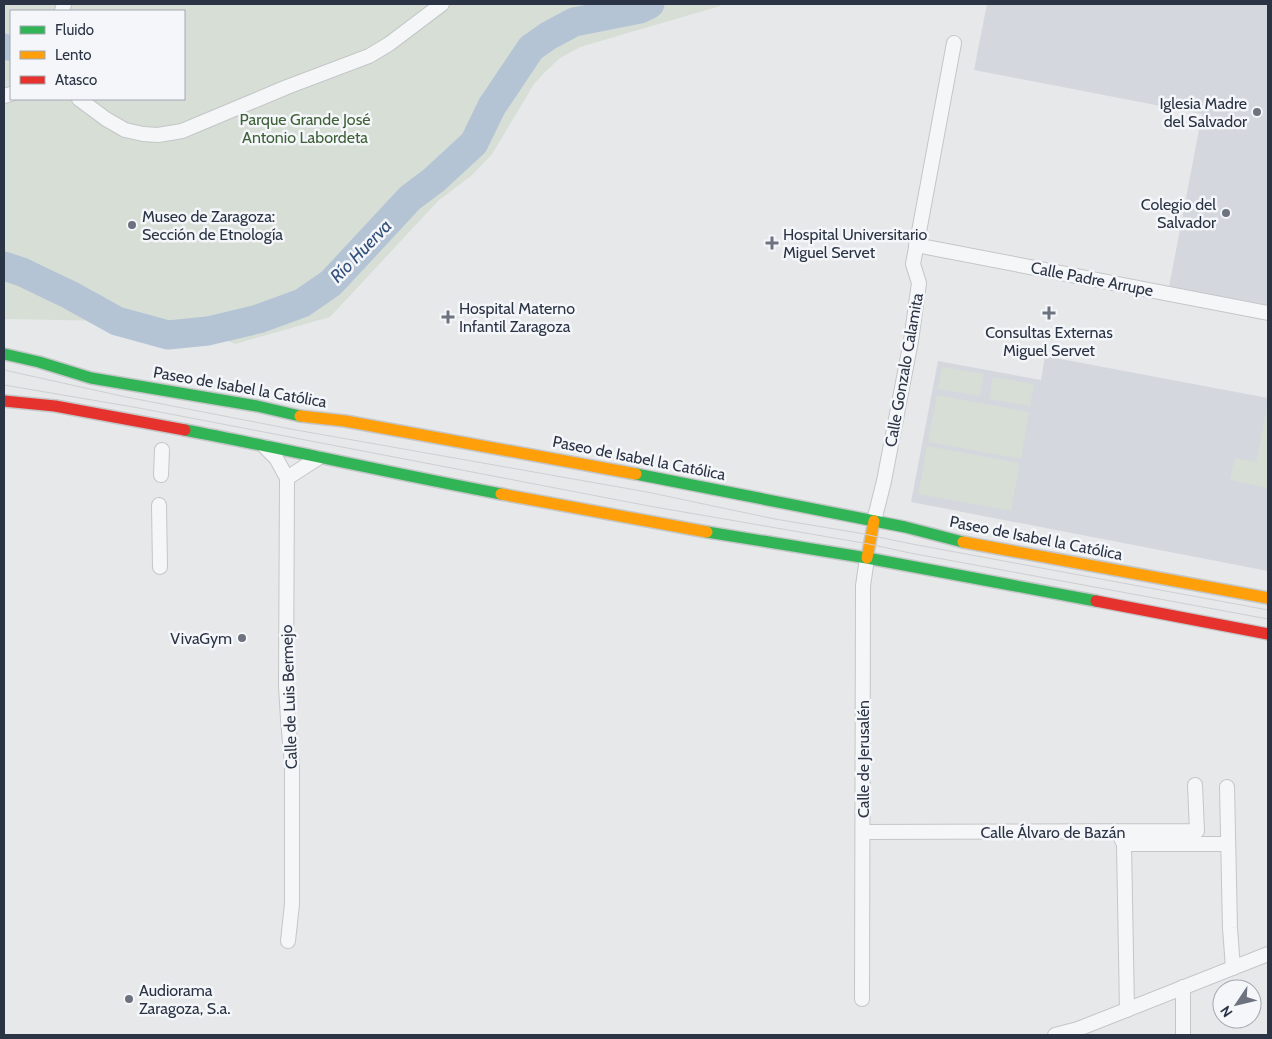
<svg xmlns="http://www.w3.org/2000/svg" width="1272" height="1039" viewBox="0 0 1272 1039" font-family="Cabin,sans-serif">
	<rect width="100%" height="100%" fill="#e6e8ea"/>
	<g fill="#d4d7dd">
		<path d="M987,4H1268V305L1169,287L1202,114L974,70Z"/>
		<path d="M1045,356L1268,398V571L911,502L938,361L1041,380Z"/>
	</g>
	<g fill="#d6ded6" fill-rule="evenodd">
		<path d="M4,4H720V6L580,47L560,58L545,72L534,84L492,154L472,175L438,201L330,317L235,344L208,331L168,335L117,321L4,319ZM11,11H184V99H11ZM326,285C307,306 250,322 222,327L279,309Z"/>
		<path d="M942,367L984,374L980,396L938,389Z"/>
		<path d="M993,377L1034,384L1030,406L989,399Z"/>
		<path d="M937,395L1029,412L1021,459L928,442Z"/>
		<path d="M1268,403V488L1230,480L1235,458L1256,462Z"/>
		<path d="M927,446L1020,463L1011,511L918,494Z"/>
	</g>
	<path fill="#b4c4d5" d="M4,33L11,35V61L4,60Z"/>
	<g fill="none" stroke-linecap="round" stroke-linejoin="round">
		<path stroke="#b4c4d5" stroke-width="29" d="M4,266L22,272L70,295L117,321L168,335L208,331L258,319L302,303L331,283L410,198L434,180L474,143L492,106L531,48L548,36L574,22L640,9L650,4"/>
		<defs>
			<g id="street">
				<path d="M62,11L64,4"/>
				<path d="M4,96L11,94"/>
				<path d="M79,99L106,119L125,130L143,134L158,135L182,131L287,87L369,56L389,44L442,4"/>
				<path d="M916,245L1268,313"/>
				<path d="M265,447L276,458L287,478L286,686L288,719L292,765V904L288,941"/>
				<path d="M161,475L162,450"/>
				<path d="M287,478L318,458"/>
				<path d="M159,505L160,567"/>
				<path d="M874,521L884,481L911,341L919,283L913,264L954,43"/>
				<path d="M1227,787L1230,928L1233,968"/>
				<path d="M863,832L1197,831L1195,785"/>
				<path d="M1118,832L1124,844L1127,1010"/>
				<path d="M1124,844H1228"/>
				<path d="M1183,987V1035"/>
				<path d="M862,999L863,586L867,558"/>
				<path d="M1055,1035L1078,1029L1268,954"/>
			</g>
			<g id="fast">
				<path d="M4,354L39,362L91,378L257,406L300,416"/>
				<path d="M185,430C290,450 395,474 501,494"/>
				<path d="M636,474L905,527L963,542"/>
				<path d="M707,532L867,558L1096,601"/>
			</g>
			<g id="slow">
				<path d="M300,416L345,421L636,474"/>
				<path d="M501,494L707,532"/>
				<path d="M963,542L1268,598"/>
				<path d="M867,558L874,521"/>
			</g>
			<g id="jam">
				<path d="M4,401L55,406L185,430"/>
				<path d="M1096,601L1268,634"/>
			</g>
		</defs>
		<use href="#street" stroke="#c4c6c8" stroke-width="16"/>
		<use href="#fast" stroke="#c4c6c8" stroke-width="14"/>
		<use href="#slow" stroke="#c4c6c8" stroke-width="14"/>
		<use href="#jam" stroke="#c4c6c8" stroke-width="14"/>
		<use href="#street" stroke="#f5f6f7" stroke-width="14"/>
		<use href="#fast" stroke="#30b455" stroke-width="11"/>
		<use href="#slow" stroke="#ff9f0a" stroke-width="11"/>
		<use href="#jam" stroke="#e5322d" stroke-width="11"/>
		<g stroke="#cecfd2" stroke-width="1">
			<path d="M4,370L126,397L296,430L647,492L775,519L859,533L912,544L1268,610"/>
			<path d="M4,385L139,408L649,506L869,544L910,553L1268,619"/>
		</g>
	</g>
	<g fill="#6c737f" stroke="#f4f6f9" stroke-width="2">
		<circle cx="1257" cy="112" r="5"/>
		<circle cx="1226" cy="213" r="5"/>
		<circle cx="132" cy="225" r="5"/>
		<path d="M769.5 235.5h5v5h5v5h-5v5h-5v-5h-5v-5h5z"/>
		<path d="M1046.5 305.5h5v5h5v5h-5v5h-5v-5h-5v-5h5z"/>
		<path d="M445.5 309.5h5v5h5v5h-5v5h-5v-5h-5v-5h5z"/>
		<circle cx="242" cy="638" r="5"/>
		<circle cx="129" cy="999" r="5"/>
	</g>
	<g text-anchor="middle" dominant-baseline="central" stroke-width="5" stroke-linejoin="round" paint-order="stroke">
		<g font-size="16" fill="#2b3445" stroke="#f4f6f9" text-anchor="start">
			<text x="1247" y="103" text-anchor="end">Iglesia Madre<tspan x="1247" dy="18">del Salvador</tspan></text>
			<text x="1216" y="204" text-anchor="end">Colegio del<tspan x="1216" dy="18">Salvador</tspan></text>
			<text x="142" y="216">Museo de Zaragoza:<tspan x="142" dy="18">Sección de Etnología</tspan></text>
			<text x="783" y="234">Hospital Universitario<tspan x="783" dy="18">Miguel Servet</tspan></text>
			<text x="459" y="308">Hospital Materno<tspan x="459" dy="18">Infantil Zaragoza</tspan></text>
			<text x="1049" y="332" text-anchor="middle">Consultas Externas<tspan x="1049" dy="18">Miguel Servet</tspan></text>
			<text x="232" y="638" text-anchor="end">VivaGym</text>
			<text x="139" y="990">Audiorama<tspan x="139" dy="18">Zaragoza, S.a.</tspan></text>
		</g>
		<g font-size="16" fill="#3f6138" stroke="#f4f6f9">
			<text x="305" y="119">Parque Grande José<tspan x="305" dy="18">Antonio Labordeta</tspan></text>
		</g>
		<g font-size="16" fill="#2b3445" stroke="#f4f6f9">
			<text transform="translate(1092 279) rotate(11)">Calle Padre Arrupe</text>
			<text transform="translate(904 370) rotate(-80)">Calle Gonzalo Calamita</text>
			<text transform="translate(240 387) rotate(10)">Paseo de Isabel la Católica</text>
			<text transform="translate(639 458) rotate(11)">Paseo de Isabel la Católica</text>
			<text transform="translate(1036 538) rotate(11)">Paseo de Isabel la Católica</text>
			<text transform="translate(289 697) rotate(-92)">Calle de Luis Bermejo</text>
			<text transform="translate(863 759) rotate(-90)">Calle de Jerusalén</text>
			<text x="1053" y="832">Calle Álvaro de Bazán</text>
		</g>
		<g font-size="18" font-style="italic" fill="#34527a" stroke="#f4f6f9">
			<text transform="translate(361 251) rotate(-46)">Río Huerva</text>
		</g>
	</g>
	<rect width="1272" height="1039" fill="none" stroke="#2b3445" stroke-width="10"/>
	<rect x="10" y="10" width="175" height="90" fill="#f4f6f9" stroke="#a4a8b1"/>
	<rect x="20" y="26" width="25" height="8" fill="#30b455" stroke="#a4a8b1"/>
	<text x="55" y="35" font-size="15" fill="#2b3445">Fluido</text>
	<rect x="20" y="51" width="25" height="8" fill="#ff9f0a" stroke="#a4a8b1"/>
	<text x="55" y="60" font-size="15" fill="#2b3445">Lento</text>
	<rect x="20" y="76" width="25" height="8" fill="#e5322d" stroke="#a4a8b1"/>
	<text x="55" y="85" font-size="15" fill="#2b3445">Atasco</text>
	<g transform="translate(1237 1004) rotate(235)"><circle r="24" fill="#f4f6f9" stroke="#a4a8b1"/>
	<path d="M0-4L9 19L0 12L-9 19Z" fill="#6c737f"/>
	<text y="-8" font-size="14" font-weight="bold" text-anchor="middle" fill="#2b3445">N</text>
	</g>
</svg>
